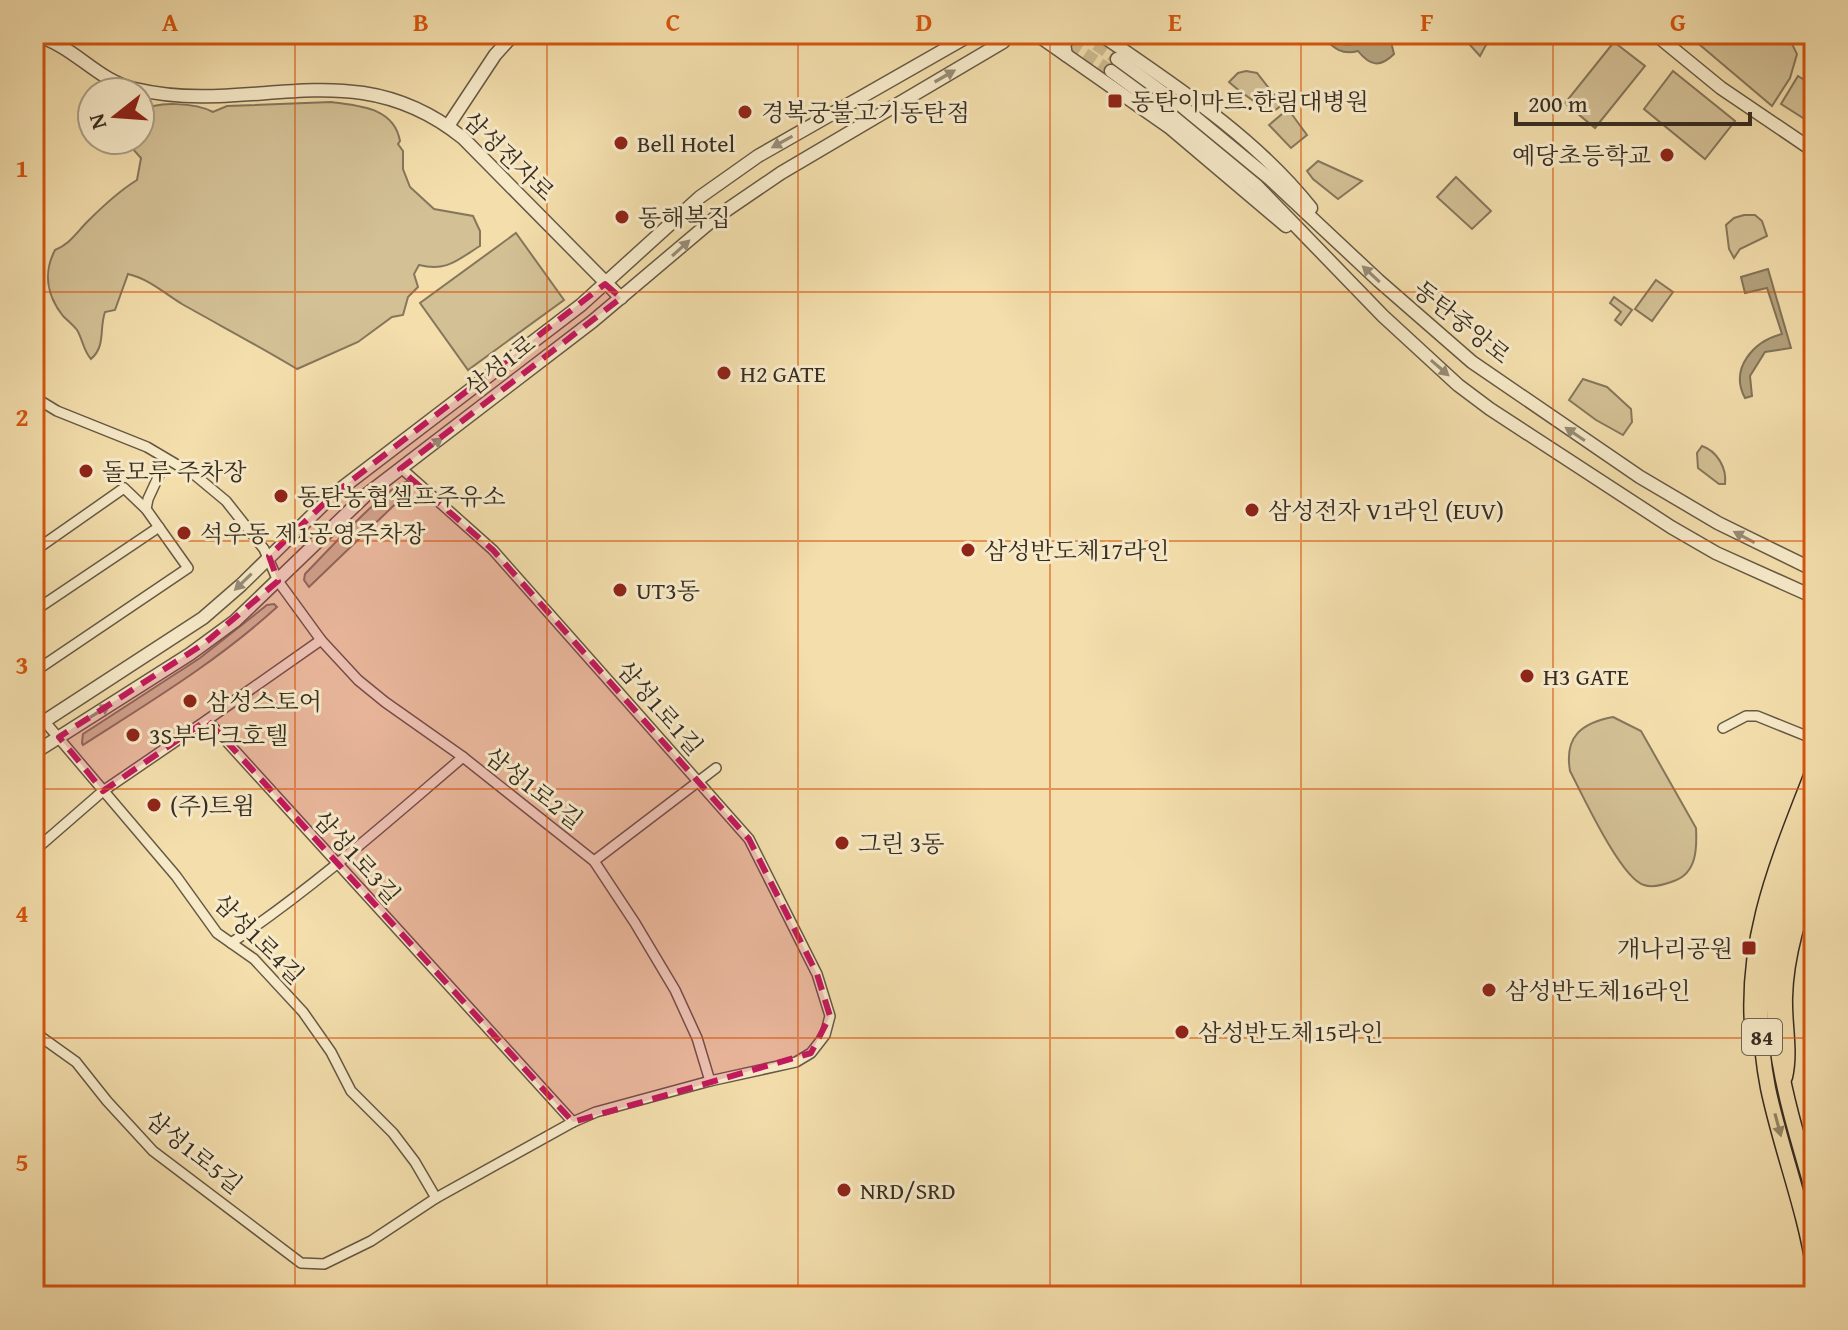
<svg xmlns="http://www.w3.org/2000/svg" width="1848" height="1330" viewBox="0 0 1848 1330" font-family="'Gentium Book Plus','Noto Serif KR',serif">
	<rect width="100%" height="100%" fill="#f3deac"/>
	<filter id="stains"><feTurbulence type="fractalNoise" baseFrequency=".0025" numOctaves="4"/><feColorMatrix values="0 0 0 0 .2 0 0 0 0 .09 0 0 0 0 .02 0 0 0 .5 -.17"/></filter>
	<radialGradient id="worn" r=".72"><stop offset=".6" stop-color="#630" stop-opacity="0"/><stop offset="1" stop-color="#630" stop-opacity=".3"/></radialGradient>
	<g fill="#d3c095" stroke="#85765c" stroke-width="2">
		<path d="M1460,34H1492L1480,56Z"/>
		<path d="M1687,34H1787L1797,54L1790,78L1772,106Z"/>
		<path d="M1614,42L1645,66L1595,128L1565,103Z"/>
		<path d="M1246,71L1257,73L1282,105L1270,114C1257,102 1243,95 1229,82L1238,73Z"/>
		<path d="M1673,71L1735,121L1705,159L1644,109Z"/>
		<path d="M1798,76L1814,86V125L1781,104Z"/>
		<path d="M331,102C359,106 394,107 400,141L398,144L403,151V169L410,187L434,209L473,216L480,231V246C457,260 447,272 419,265L414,274L418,287L408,297L403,315L392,317L358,342L297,369C259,346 219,325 182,304C164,293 149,279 128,274L115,310L105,312C99,329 106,346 91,359C83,350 83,340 77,330C73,325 68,321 63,316C47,296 43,273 55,250C70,244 76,233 88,221C103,206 119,191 137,180L141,158L132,148L130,140H140V112C156,100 196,103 213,112L227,106Z"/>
		<path d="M1288,109L1307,135L1291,148L1269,125Z"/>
		<path d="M1318,161L1362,181L1338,199L1313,179L1307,171Z"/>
		<path d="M1456,177L1491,211L1472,229L1437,197Z"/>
		<path d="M1744,215H1755L1762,221L1767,236L1740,249L1734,258L1729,249L1726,225L1734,218Z"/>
		<path d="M516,233L564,300L468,370L420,303Z"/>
		<path d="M1656,280L1673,292L1652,321L1635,309Z"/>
		<path d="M1614,297L1632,310L1621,325L1615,320L1621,312L1610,303Z"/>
		<path d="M1583,379L1607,387L1631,409L1632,422L1623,435L1596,420L1569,400Z"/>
		<path d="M1702,446C1717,451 1727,468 1725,484H1719L1698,468L1697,453Z"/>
		<path d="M406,482L412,488L309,587L304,580L305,574C323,556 386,486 406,482Z"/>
		<path d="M274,604L277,607C218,661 150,702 83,745L82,743L83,734L200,658L267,605Z"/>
		<path d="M1613,717L1641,731L1696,828C1697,848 1697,873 1674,881C1666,884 1652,888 1644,885C1621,879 1582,794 1570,771C1564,736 1582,723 1613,717Z"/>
	</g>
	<g fill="#b3a27d" stroke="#817359" stroke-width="2">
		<path d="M1319,34H1328C1336,41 1342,47 1354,44V37L1359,34H1389L1394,54C1380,68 1370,66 1358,51C1340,56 1332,46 1319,34Z"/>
		<path d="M1768,269L1791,348L1765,352L1750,376L1752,396L1745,398C1729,368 1754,341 1782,334L1767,288L1745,293L1741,277Z"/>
	</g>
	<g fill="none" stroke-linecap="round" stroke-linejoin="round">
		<g stroke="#cdbb90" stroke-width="12" stroke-dasharray="12 6" stroke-linecap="butt">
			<path d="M1055,34L1111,71"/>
			<path d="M1081,34L1117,59"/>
		</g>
		<defs>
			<g id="minor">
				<path d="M34,397L57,411L147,447L196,476L226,501L264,549L278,581L321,640L358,680L385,702L463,757L594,861L635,923L675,990L697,1038L710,1081"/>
				<path d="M146,509L148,499L166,460"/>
				<path d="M34,551L124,488L146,509L188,568L34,672"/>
				<path d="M34,611L159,527"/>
				<path d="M321,640L207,720L573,1122"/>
				<path d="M34,709L176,876L217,933L254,959L303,1012L331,1052L351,1091L393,1133L415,1162L436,1198"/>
				<path d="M1723,728L1746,716H1757L1814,739"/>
				<path d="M34,851L103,791L207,720"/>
				<path d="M594,861L716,768"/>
				<path d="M231,943C313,888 387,822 463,757"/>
				<path d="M34,1032L76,1062L107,1101L153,1151L301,1263L324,1264L371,1241L436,1198L573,1122L596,1112L710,1081L796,1062L811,1053L825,1035L830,1016L817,974L749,839L493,550L401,468"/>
			</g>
			<g id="tertiary">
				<path d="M1036,34L1169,127L1286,226"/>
				<path d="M1100,34C1174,85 1255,137 1311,208"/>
				<path d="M1655,34L1721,88L1814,151"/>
				<path d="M34,35C76,46 95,80 135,89C253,117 353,49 463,138L621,298"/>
				<path d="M1066,55L1064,44L1073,34"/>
				<path d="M1117,59L1184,108L1269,178L1379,281L1472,362L1640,477L1718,523L1814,570"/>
				<path d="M1111,71L1171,115L1257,186L1383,316L1458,385L1490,409L1671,527L1716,553L1814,597"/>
				<path d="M448,126L495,55L514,34"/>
				<path d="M34,728L203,618L241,585L334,494L581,305L700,197L758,156L972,34"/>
				<path d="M34,753L190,654L235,621L366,495L593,321L715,218L781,173L1003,42L1010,34"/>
			</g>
			<g id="primary">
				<path d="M1814,805C1800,841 1783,876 1773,913C1758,969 1757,1032 1768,1088C1781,1150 1805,1209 1814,1271"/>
				<path d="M1814,839C1800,875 1785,911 1778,949C1763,1034 1791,1114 1814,1195"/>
				<path d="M1753,1038C1743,938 1779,859 1814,768"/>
				<path d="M1785,1077C1791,1051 1784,1024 1785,997C1786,954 1800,913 1814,872"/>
			</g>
		</defs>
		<use href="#minor" stroke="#665944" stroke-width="12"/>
		<use href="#tertiary" stroke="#665944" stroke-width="15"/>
		<use href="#primary" stroke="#372d22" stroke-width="17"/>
		<use href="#minor" stroke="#f7eac9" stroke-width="9"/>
		<use href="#tertiary" stroke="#f7eac9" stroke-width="12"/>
		<use href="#primary" stroke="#f3deac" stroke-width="14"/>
	</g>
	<defs><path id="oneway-solid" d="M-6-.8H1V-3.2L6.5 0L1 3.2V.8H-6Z" transform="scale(2)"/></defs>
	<g fill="#978c76">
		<use href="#oneway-solid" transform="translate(945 76) rotate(-30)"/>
		<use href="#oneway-solid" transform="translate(782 142) rotate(151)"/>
		<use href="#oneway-solid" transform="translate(681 248) rotate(-42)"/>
		<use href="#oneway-solid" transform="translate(1371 274) rotate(-137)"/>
		<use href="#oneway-solid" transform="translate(1440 368) rotate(41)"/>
		<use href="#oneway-solid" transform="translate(1575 434) rotate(-146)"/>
		<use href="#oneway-solid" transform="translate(433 445) rotate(-37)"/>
		<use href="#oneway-solid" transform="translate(1744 537) rotate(-152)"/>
		<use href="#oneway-solid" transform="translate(243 582) rotate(136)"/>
		<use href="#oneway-solid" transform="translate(100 711) rotate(-32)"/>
	</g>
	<use fill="#958667" href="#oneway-solid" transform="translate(1778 1125) rotate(75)"/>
	<path fill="#c2185b" fill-opacity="0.2" stroke="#c2185b" stroke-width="6" stroke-dasharray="16 10" stroke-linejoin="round" d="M605,284L621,298L400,469L493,550L749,839L817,974L830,1016L811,1053L573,1122L207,720L103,791L59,737L205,643L278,581L269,556L334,494Z"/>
	<path fill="none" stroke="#d6550e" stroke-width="2" stroke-opacity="0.55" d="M295,34V1296M547,34V1296M798,34V1296M1050,34V1296M1301,34V1296M1553,34V1296M34,292H1814M34,541H1814M34,789H1814M34,1038H1814"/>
	<g fill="#8f2418" stroke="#f7eac9" stroke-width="3">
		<rect x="1107" y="93" width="16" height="16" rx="4"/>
		<circle cx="745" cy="112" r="8"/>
		<circle cx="621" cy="143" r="8"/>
		<circle cx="1667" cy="155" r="8"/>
		<circle cx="622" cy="217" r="8"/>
		<circle cx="724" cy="373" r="8"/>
		<circle cx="86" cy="471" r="8"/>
		<circle cx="281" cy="496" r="8"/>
		<circle cx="1252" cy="510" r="8"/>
		<circle cx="184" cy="533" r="8"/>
		<circle cx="968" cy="550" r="8"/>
		<circle cx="620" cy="590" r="8"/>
		<circle cx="1527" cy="676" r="8"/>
		<circle cx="190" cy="701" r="8"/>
		<circle cx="133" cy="735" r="8"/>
		<circle cx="154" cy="805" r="8"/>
		<circle cx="842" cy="843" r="8"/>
		<rect x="1741" y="940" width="16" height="16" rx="4"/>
		<circle cx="1489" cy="990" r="8"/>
		<circle cx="1182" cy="1032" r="8"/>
		<circle cx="844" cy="1190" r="8"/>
	</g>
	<g text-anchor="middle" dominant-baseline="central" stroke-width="6" stroke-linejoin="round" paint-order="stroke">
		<rect fill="#f7eac9" stroke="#716654" stroke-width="2" x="1742" y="1019" width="40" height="36" rx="6"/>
		<g font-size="22" font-weight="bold" fill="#372d22">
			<text x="1762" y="1037">84</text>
		</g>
		<g font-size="24" fill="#372d22" stroke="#f7eac9" text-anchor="start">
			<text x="1131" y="101">동탄이마트.한림대병원</text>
			<text x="761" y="112">경복궁불고기동탄점</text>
			<text x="637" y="143">Bell Hotel</text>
			<text x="1651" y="155" text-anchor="end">예당초등학교</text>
			<text x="638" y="217">동해복집</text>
			<text x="740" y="373">H2 GATE</text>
			<text x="102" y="471">돌모루 주차장</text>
			<text x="297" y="496">동탄농협셀프주유소</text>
			<text x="1268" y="510">삼성전자 V1라인 (EUV)</text>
			<text x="200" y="533">석우동 제1공영주차장</text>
			<text x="984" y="550">삼성반도체17라인</text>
			<text x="636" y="590">UT3동</text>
			<text x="1543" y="676">H3 GATE</text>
			<text x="206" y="701">삼성스토어</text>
			<text x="149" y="735">3S부티크호텔</text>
			<text x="170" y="805">(주)트윔</text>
			<text x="858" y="843">그린 3동</text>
			<text x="1733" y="948" text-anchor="end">개나리공원</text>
			<text x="1505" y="990">삼성반도체16라인</text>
			<text x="1198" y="1032">삼성반도체15라인</text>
			<text x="860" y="1190">NRD/SRD</text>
		</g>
		<g font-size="24" fill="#372d22" stroke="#f7eac9">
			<text transform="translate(509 156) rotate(44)">삼성전자로</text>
			<text transform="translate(1462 322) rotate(39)">동탄중앙로</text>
			<text transform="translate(500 365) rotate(-38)">삼성1로</text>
			<text transform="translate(660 708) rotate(49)">삼성1로1길</text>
			<text transform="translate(534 788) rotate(38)">삼성1로2길</text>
			<text transform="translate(357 857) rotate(48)">삼성1로3길</text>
			<text transform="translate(259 939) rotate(45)">삼성1로4길</text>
			<text transform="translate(194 1152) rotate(39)">삼성1로5길</text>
		</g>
	</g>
	<rect width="1848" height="1330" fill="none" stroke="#f3deac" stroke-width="88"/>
	<g transform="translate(116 116) rotate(253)"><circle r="38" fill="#f7eac9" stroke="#aa9e86" stroke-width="2"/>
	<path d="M0-6L14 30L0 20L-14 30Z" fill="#8f2418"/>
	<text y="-12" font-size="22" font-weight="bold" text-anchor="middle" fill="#372d22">N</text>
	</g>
	<path d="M1516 112v12h234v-12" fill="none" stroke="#372d22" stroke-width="4"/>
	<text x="1528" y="112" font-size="24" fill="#372d22" stroke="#f7eac9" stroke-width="6" paint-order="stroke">200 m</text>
	<rect x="44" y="44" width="1760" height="1242" fill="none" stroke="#d6550e" stroke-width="3"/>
	<g font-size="26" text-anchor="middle" font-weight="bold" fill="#d6550e">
		<text x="170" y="31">A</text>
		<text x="421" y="31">B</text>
		<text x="673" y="31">C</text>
		<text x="924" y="31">D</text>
		<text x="1175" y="31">E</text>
		<text x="1427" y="31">F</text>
		<text x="1678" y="31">G</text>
		<text x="22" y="177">1</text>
		<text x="22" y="426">2</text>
		<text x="22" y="674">3</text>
		<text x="22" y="922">4</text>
		<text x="22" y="1171">5</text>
	</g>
	<rect width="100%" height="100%" filter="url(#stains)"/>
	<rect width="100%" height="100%" fill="url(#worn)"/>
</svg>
